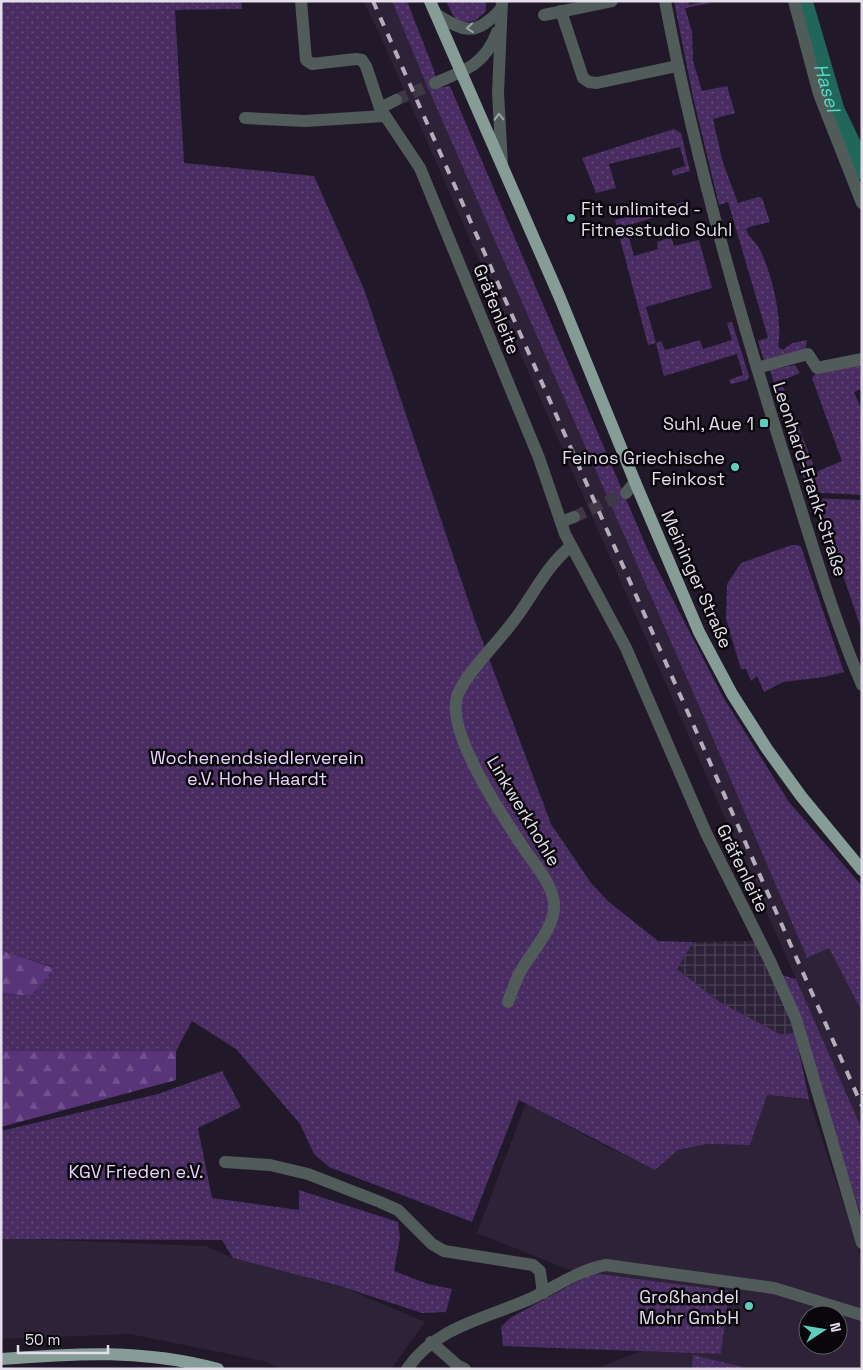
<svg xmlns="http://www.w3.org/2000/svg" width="863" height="1370" viewBox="0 0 863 1370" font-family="'Space Grotesk',sans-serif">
	<defs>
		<pattern id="industrial-grid" width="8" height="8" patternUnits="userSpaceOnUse" patternTransform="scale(1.25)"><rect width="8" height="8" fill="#2d2237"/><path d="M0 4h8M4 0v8" fill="none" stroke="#4b4254"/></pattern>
		<pattern id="green-dots" width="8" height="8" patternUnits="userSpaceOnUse" patternTransform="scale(1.25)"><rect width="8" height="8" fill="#492c62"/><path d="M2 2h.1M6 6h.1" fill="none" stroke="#634a78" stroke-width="1.8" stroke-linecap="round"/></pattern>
		<pattern id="forest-firs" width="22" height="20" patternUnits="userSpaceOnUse" patternTransform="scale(1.25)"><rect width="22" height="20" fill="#593479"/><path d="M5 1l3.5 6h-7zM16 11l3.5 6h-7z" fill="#71518c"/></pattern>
	</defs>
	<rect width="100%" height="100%" fill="#211929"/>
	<g fill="#2d2237" fill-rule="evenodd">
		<path d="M363,1H392L424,79L699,706L807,958L829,947L862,1012V1129L380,35Z"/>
		<path d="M766,1095L809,1099L862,1260V1369H595L641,1351L721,1354L729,1291L570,1270L477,1233L526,1103L605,1146L655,1169L677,1150L708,1144L750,1145ZM808,1315H838V1345H808Z"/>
		<path d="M1,1238L205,1246L233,1258L343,1287L425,1322L391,1369H281L264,1361L130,1334L1,1339Z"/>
	</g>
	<path fill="url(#industrial-grid)" d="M755,941L789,1013L795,1033L780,1034L720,1002L676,968L693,942Z"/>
	<g fill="url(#green-dots)">
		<path d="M1,1H241L242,9L175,10L184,163L314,176L364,289L475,621L551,824L591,883L609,902L658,941L693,942L677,969L720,1002L780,1034L795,1033L809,1099L767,1095L750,1145L708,1144L678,1150L655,1170L519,1100L472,1222L329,1167L314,1154L300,1124L236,1049L192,1021L176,1051H1V993L31,996L53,967L1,950Z"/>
		<path d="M392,1H407L435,73L436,88L450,86L649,553L723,697L789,802L862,886V1012L829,948L807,958L699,706L424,79Z"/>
		<path d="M446,1H486V11L475,21L457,23Z"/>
		<path d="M674,1H688L689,5L704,1L712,3L685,8L692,32L693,61L702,91L727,86L735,113L713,119L723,163L738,203L759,197L762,198L770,222L749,227L746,229C748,237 755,241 759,248C772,273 783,319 778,347L783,350L792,343L807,340L806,348L802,352L764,361L758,341L768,338L729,205L728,202L719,205L693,97Z"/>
		<path d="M674,129L681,133L690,171L673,176L672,170L685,166L680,147L609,164L616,188L596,193L582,158Z"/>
		<path d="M688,201L691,211L677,215L675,211L626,226L634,256L658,249L657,242L671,237L674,246L699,240L712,288L646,307L656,343L661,341L665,350L700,340L703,349L732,340L727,323L732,322L749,376L747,380L731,384L729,380L743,375L737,354L664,376L656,343L648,345L615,220Z"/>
		<path d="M862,363V389L854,392L862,411V495L808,492L770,370L795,365L800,373L781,381L816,472L842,461L812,378L816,373Z"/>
		<path d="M809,498L862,500V631L827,528Z"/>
		<path d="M792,545H798L801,547L844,672L824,677L783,682L764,692L757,676L751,681L746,669H741L726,619L727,584L741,563Z"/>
		<path d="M782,975L796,979L862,1129V1218Z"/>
		<path d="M222,1071L241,1107L198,1128L212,1198L299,1210V1190L398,1222L400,1238L394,1271L428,1284L452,1289L446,1312L422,1313L340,1286L233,1258L222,1240L1,1239V1131L158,1094Z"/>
		<path d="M593,1273L729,1291L721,1354L503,1346L501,1327L510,1318Z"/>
		<path d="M693,1355L747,1368L750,1369H692Z"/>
	</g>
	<g fill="url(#forest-firs)">
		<path d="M1,950L54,968L31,996L1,993Z"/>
		<path d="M1,1051H176V1080L1,1127Z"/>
	</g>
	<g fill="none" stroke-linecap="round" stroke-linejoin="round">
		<path stroke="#21665a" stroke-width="21" id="s1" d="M802,1L834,110L862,169"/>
		<g stroke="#3e3746" stroke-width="12" stroke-dasharray="12 6" stroke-linecap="butt">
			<path d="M396,100L435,83"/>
			<path d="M574,517L626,493"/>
		</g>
		<g stroke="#515c5a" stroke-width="12">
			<path d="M301,1L306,60L312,64L356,59L362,60L366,66L380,108"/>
			<path d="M665,1C694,154 736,304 783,452C808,530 830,610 862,685"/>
			<path d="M794,1L819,94L862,203"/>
			<path d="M561,11L583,78L589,82L597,83L677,66"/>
			<path d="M436,14C465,33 476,36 501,9"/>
			<path d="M544,15L612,1"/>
			<path d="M435,83C464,71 485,65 497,32"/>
			<path d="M396,100L380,108L420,168L539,458L565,534L626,648L706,833L770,961L796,1019L862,1243"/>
			<path d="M245,118L305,121L384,116"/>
			<path d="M502,164L498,93L502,1"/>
			<path d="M757,368L808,354L817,368L862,359"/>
			<path d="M626,493L635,482"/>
			<path d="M561,522L574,517"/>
			<path d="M508,1002C511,993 515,983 519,974C530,953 556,928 554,903C552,884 536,866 525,850C505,820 446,733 457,697C463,677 496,644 509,627C531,600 544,568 571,546"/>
			<path d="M225,1162L270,1165L308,1174L380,1202L398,1210L432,1244L444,1251L533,1265L540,1271L543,1293"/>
			<path d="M431,1342L457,1365L465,1369"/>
			<path d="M407,1369C436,1326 488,1318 532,1298C557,1286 579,1270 606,1265L774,1288L862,1315"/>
		</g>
		<g stroke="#869c97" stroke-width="12">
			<path d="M430,1L560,298L635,482L699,632L732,694L767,749L801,796L862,870"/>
			<path d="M1,1359C77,1353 143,1349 218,1369"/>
		</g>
		<path stroke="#b4aeba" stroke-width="4" stroke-dasharray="9 9" stroke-linecap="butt" d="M373,1L862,1106"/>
	</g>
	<defs><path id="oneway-chevron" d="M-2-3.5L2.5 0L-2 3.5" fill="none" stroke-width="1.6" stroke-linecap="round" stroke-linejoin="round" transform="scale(1.25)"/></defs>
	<g stroke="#a1a4a9">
		<use href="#oneway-chevron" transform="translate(470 28) rotate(175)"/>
		<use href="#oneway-chevron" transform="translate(499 117) rotate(-92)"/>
	</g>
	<g fill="#5dceb9" stroke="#09060c" stroke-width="2">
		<circle cx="571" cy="218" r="5"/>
		<rect x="759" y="418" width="10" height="10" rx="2.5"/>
		<circle cx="735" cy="467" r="5"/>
		<circle cx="749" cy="1306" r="5"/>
	</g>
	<g text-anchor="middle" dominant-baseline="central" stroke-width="5" stroke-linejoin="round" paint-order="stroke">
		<g font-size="18" fill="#e3dee9" stroke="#09060c" text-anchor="end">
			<text x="581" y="208" text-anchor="start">Fit unlimited -<tspan x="581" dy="21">Fitnesstudio Suhl</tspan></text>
			<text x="754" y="423">Suhl, Aue 1</text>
			<text x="725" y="457">Feinos Griechische<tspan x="725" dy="21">Feinkost</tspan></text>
			<text x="739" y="1296">Großhandel<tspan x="739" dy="21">Mohr GmbH</tspan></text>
		</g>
		<g font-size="18" fill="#e3dee9" stroke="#09060c">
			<text transform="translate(497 309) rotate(68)">Gräfenleite</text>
			<text transform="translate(810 479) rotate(72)">Leonhard-Frank-Straße</text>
			<text transform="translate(697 579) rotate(66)">Meininger Straße</text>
			<text transform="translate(524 811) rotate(59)">Linkwerkhohle</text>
			<text transform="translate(743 868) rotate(64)">Gräfenleite</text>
		</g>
		<g font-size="18" fill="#e7d4fc" stroke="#09060c">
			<text x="257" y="757">Wochenendsiedlerverein<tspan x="257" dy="21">e.V. Hohe Haardt</tspan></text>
			<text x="136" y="1171">KGV Frieden e.V.</text>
		</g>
		<g font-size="19" font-style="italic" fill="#58d9c2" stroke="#09060c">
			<text stroke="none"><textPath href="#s1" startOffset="90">Hasel</textPath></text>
		</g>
	</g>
	<rect width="863" height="1370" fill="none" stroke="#e3dee9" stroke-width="5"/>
	<g transform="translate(823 1330) rotate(78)"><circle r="24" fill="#09060c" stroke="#605c64"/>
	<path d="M0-4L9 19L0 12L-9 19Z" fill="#5dceb9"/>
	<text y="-8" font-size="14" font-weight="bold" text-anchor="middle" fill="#e3dee9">N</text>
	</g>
	<path d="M18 1345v8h90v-8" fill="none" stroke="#e3dee9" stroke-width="2.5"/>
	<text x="25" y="1345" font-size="15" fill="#e3dee9" stroke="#09060c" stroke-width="4" paint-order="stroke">50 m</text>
</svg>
